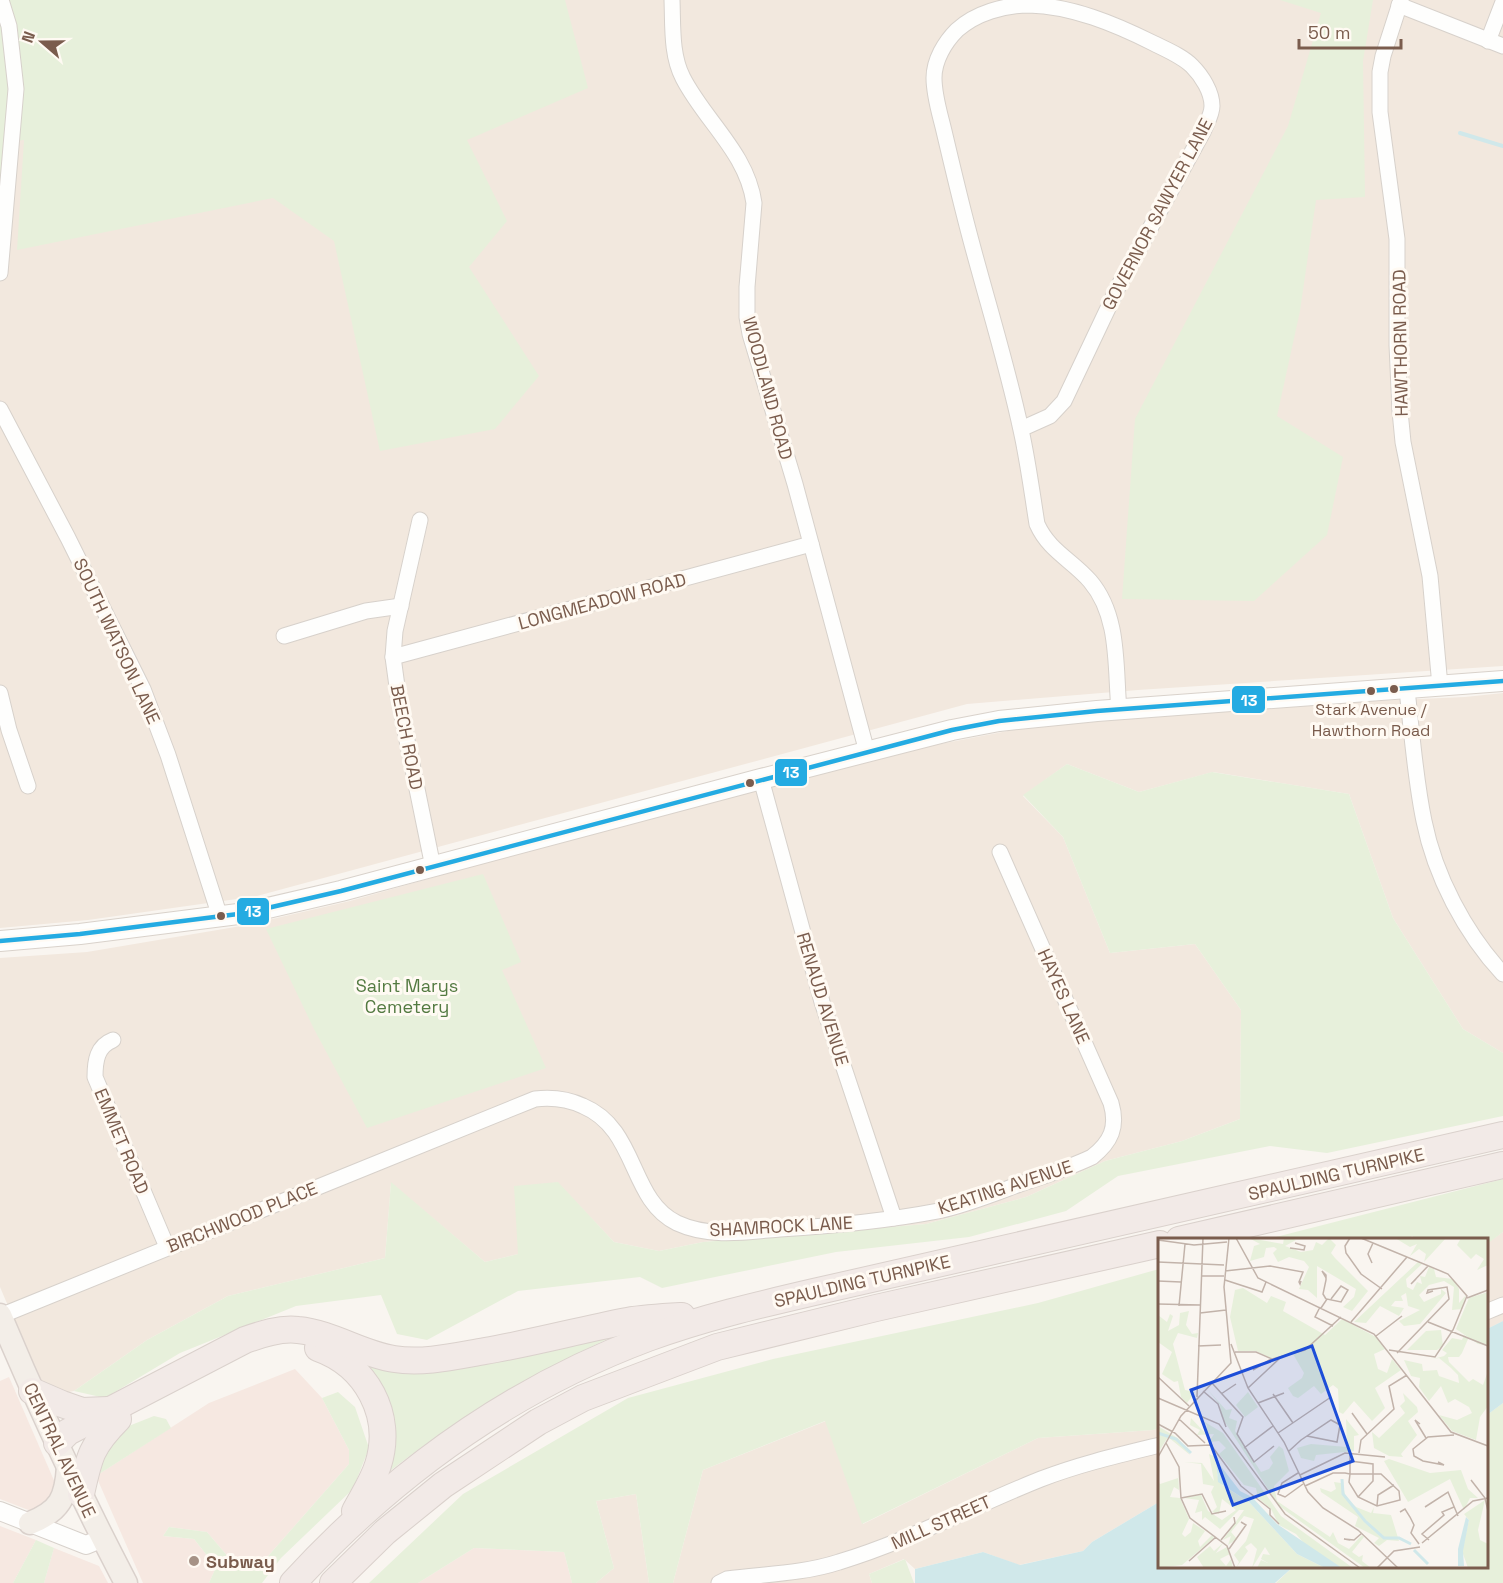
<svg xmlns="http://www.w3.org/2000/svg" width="1503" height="1583" viewBox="0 0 1503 1583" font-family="'Space Grotesk',sans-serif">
	<rect width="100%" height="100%" fill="#f9f5f0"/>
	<g fill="#f2e8de">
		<path d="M0,0H1503V666L1138,690L967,704L257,896L88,920L0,928Z"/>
		<path d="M1503,693V1053L1463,1029L1393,918L1349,794L1213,772L1139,792L1067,764L1023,796L1063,837L1110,953L1195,944L1241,1010L1240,1119L1182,1141L1105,1161L1026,1197L926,1224L703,1242L659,1251L614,1242L557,1182L518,1254L485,1262L391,1183L385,1258L228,1296L147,1340L74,1391L53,1395L40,1381L0,1287V958L87,952L247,925L350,901L488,862L904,751L1023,728L1303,704L1465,697Z"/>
		<path d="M1503,1232V1321L1487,1329L1486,1244Z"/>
		<path d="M826,1421L863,1524L1038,1438L1153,1430L1159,1428V1502L1092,1542L1083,1551L1019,1565L983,1552L915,1569L904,1559L869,1574L872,1583H673L703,1470Z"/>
		<path d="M636,1494L649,1583H596L614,1568L596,1501Z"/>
	</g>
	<g fill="#f6e8e1">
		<path d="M295,1369L322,1398L349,1450V1464L262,1563L230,1559L207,1532L169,1527L163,1536L194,1539L216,1567L209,1583H143L96,1476L209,1403Z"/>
		<path d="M9,1377L56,1485L50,1501L31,1511L0,1499V1381Z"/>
		<path d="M0,1526L36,1540L13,1583H0Z"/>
		<path d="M54,1548L99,1566L108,1583H44Z"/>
		<path d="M474,1548L564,1552L572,1583H418Z"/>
	</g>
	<g fill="#e7f0db">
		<path d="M0,0H565L588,88L467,140L507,221L469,267L539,376L495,429L380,451L334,241L273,198L17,250L24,140L4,142L0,184Z"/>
		<path d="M1280,0H1373L1363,61L1365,197L1316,200L1300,311L1277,416L1343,457L1327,535L1254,601L1122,599L1135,419L1288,126L1321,13Z"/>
		<path d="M1067,764L1139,792L1212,772L1349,794L1393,918L1463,1029L1503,1053V1116L1327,1153L1270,1146L1118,1176L1066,1211L969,1237L836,1252L662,1288L640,1277L518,1291L427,1340L397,1334L381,1295L296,1306L180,1353L105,1398L74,1391L147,1340L228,1296L385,1258L391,1182L485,1262L518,1254L514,1186L558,1182L614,1242L659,1251L703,1242L926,1224L1026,1197L1105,1161L1182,1141L1240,1119L1241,1010L1195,944L1110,953L1063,837L1023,795Z"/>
		<path d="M483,874L521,962L502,970L546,1068L367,1128L314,1029L266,929Z"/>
		<path d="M1503,1179V1232L1487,1244L1486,1240H1417L1412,1236L1408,1240L1268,1239Z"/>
		<path d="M1159,1269V1428L1153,1430L1038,1438L862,1524L825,1421L703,1470L673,1583H649L636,1494L596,1501L614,1568L596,1583H572L564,1552L474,1548L418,1583H369L463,1494L628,1398L773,1359L1038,1303Z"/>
		<path d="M612,1331L614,1336C532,1373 457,1419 386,1474L383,1470C403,1389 340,1320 257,1343L87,1429L86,1427L246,1344C319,1316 348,1367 418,1368C444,1369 470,1361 495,1356C534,1347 573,1339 612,1331Z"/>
		<path d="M338,1392L355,1407L369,1448L353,1489L281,1558L262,1583H209L216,1567L194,1539L163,1536L169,1527L207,1532L230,1559L262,1563L349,1464V1450L322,1398Z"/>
		<path d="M1503,1403V1583H1276L1293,1567L1486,1566L1487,1415Z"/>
		<path d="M154,1416L166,1419L171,1428L96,1476L116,1431Z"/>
		<path d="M36,1540L54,1548L44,1583H13Z"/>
		<path d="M905,1559L914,1583H872L869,1574Z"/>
	</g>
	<g fill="#d0e8ea">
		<path d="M1503,1321V1403L1487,1415V1329Z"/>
		<path d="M1159,1502L1160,1566L1293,1567L1275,1583H915V1569L983,1552L1020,1565L1083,1551L1092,1542Z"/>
	</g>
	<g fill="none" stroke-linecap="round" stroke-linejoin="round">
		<path stroke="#d0e8ea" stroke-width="4" d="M1460,133L1503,146"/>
		<defs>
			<g id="minor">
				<path d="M672,0C673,26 671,55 683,78C705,121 747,153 754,203L747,287V317L750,334L795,484L867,752"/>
				<path d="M1401,0L1383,56L1380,72V112L1397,239V345L1400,411L1403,442L1430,576L1440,686"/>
				<path d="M1399,5L1503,46"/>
				<path d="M1488,41L1503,2"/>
				<path d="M0,273L16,89L9,26L1,0"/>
				<path d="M0,409L68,538L143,689L168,755L220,917"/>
				<path d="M1021,429L1050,416L1064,401L1119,285L1203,132C1206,124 1212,115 1212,106C1212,92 1202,76 1192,66C1182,56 1167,50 1153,43C1115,24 1072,6 1029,5C1004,5 976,13 957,30C945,42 934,60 934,78C934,96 940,114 944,131C952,165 960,199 969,233C986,298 1007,364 1021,430C1028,461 1032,493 1037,524C1049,551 1072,560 1090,581C1120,616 1115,667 1119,710"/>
				<path d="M420,520L395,631L393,657L399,701L433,867"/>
				<path d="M284,636L366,611L401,606"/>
				<path d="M393,657L811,544"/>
				<path d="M1407,690C1412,733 1415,778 1424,821C1435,876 1465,933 1503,974"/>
				<path d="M0,693L9,730L28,786"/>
				<path d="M761,779L822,1002L894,1218"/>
				<path d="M113,1040C97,1046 95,1061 95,1077L167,1247"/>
				<path d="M1486,1312L1503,1305"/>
				<path d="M0,1316L535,1099C552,1097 568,1099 583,1106C638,1129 629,1200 677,1223C709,1238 746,1232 780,1229C832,1226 886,1221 938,1211C966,1205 993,1194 1020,1184C1044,1176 1069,1168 1092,1157C1111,1142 1118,1127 1111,1103L1000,852"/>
				<path d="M719,1583L727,1579C764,1574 802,1574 839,1562C909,1541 973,1506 1041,1479C1080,1464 1119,1455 1160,1445"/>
			</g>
			<path id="tertiary" d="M0,1511L86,1545L103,1538"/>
			<path id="secondary" d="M0,941L80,934L246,913L341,891L761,779L952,730L999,721L1097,711L1503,681"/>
			<g id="primary">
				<path d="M0,1315C38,1406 80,1495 126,1583"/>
				<path d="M30,1523C60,1511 66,1498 68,1467"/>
			</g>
			<g id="motorway">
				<path d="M1179,1240L1503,1165"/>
				<path d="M318,1348C366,1365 394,1415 378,1465C373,1481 363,1496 355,1511"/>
				<path d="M32,1391L62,1404L82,1411L108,1410"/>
				<path d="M57,1443L68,1432L245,1340C262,1334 280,1328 298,1330C332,1333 361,1354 394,1359C423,1364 456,1356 485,1351C532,1343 580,1330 627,1321C645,1318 664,1317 682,1316"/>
				<path d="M81,1494C89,1457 91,1446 118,1419"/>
				<path d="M293,1583C393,1474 509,1390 648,1338C702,1318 758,1305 814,1292L1503,1135"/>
				<path d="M333,1583L385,1532L443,1485L538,1422L583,1398L717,1347L876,1308L1160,1244"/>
			</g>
		</defs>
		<use href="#minor" stroke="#d7d1cb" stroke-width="17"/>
		<use href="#tertiary" stroke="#d7d1cb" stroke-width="20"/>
		<use href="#secondary" stroke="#d9d2cb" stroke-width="22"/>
		<use href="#primary" stroke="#dad1cc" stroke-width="25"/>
		<use href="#motorway" stroke="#dad1cc" stroke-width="28"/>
		<use href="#minor" stroke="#fefefd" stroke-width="15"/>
		<use href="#tertiary" stroke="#fefefd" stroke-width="18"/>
		<use href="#secondary" stroke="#fefefd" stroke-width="20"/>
		<use href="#primary" stroke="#f3eee8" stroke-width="22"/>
		<use href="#motorway" stroke="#f2eae7" stroke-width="26"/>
		<defs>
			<path id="bus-1" d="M0,941L80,934L246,913L341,891L952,730L999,721L1097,711L1503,681"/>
		</defs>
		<use href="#bus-1" stroke="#fffaf3" stroke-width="9"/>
		<use href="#bus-1" stroke="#24abe2" stroke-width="4.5"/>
	</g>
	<g fill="#7a5c4d" stroke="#fffaf3" stroke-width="2">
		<circle cx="1394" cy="689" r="5"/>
		<circle cx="1371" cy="691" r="5"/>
		<circle cx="750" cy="783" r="5"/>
		<circle cx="420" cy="870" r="5"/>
		<circle cx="221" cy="916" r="5"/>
	</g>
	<circle fill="#a69286" stroke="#fffaf3" stroke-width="2" cx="194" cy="1561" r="6"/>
	<g text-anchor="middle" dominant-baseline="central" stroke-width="6" stroke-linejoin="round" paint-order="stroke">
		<g font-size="16" fill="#7a5c4d" stroke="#fffaf3">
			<text x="1371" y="709">Stark Avenue /<tspan x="1371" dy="21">Hawthorn Road</tspan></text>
		</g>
		<g font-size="18" fill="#7a5c4d" stroke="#fffaf3">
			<text transform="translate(1157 214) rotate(-62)">GOVERNOR SAWYER LANE</text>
			<text transform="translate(1400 343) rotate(-91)">HAWTHORN ROAD</text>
			<text transform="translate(768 388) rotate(75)">WOODLAND ROAD</text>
			<text transform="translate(602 601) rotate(-15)">LONGMEADOW ROAD</text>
			<text transform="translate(117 641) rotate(65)">SOUTH WATSON LANE</text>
			<text transform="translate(407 737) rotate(79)">BEECH ROAD</text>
			<text transform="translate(1064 996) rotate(66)">HAYES LANE</text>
			<text transform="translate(823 999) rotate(73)">RENAUD AVENUE</text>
			<text transform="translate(122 1141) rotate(67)">EMMET ROAD</text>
			<text transform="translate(1336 1174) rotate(-13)">SPAULDING TURNPIKE</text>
			<text transform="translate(1005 1187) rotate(-18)">KEATING AVENUE</text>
			<text transform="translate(242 1217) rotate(-22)">BIRCHWOOD PLACE</text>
			<text transform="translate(781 1226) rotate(-3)">SHAMROCK LANE</text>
			<text transform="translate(862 1281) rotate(-13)">SPAULDING TURNPIKE</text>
			<text transform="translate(60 1450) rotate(65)">CENTRAL AVENUE</text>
			<text transform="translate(941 1522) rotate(-24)">MILL STREET</text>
		</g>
		<g font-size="18" fill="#537a41" stroke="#fffaf3">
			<text x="407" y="985">Saint Marys<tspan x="407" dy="21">Cemetery</tspan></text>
		</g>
		<g font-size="18" font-weight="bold" fill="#7a5c4d" stroke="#fffaf3" text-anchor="start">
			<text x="206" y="1561">Subway</text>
		</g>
	</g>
	<g transform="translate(1158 1238)">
		<rect width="330" height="330" fill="#f9f5f0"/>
		<path d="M91,0L125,6L126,0H133L138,2L127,8L143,14L155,12L158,4L164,7L171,0L178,7L173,15L177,20L210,53L194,73L185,69L196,59L198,51L159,28V60L150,52L141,51L151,29L146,23L131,19L120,24L115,15L119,11L116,9L108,10L106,19L92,23L96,8L102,6ZM237,0H288L266,24L268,16L261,11L252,18L259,6L252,9ZM303,0H330V27L319,32L326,21L318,16L313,21L299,7ZM260,24L264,26L248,41L249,49L255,52L259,44L264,46L262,38L267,39L271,29L276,31L278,39L295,41L301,51V65L308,57L304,71L294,72L296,49L286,43L271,47L261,57L266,64L283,56V51L288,55L262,86L246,88L241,83L262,72L250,68L248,55L243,58L245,63H237L233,68L246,70L241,78L222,68L208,85L196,84ZM85,50L109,65L113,58L128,64L125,73L167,97L184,81L218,99L227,111L216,116L220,131L229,135L234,121L243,132L217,150L227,170L214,183L196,163L185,176L181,174L180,151L175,147L163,156L156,148L140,160L135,158L130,150L144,140L146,135L135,116L113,120L98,113H80L72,79L77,52ZM330,54V107L320,106L298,91L311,60ZM31,73L28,87L34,96L40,95L39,100L20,95L15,106L27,152L37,154L29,165L23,159L20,143L16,144L4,136L14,114L0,104V77L9,84L12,76L15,78L10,93L21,87L22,75ZM283,92L285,108L279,112H249L268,93ZM306,97L310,101L304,115L301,119H290L291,124L311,144L315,141L325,147L330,133V168L322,179L318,202L294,193L281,177L299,182L314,175L311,169L297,161L290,165L283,148L271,163L261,149L262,140L253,138L246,122L264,126L265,133L279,132L281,138L301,145L300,137L293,130L281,120L275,121L286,118L289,115L284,112L294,100L304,102ZM50,152L68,172L74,171L71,180L79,183L77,193L103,234L111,231L115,225L112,219L121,208L125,211L131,233L116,248L119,263L172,299L175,294L180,305L191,311L204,297L206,299L194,314L201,319L205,317L204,323L213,330H207L121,268L63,178L62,167ZM90,154L100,169L87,179L78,167ZM245,155L259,169L260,174L250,183L259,197L243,216L245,219L231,218L216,210L214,194L221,200L247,175L242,168L247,163ZM33,180L48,196L49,187L40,180L65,195L123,278L195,330H184L151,311L138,296L121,287L113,271L100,260L98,250L86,247L61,216L68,210L61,203L51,204L56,196L39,197L42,192L32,187ZM188,181L201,197L196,198V213L158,217L156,223L143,220L139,210L153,206L189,209ZM0,188L21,201L32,217L10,199L0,215ZM51,216L60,220L59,237L64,247L91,264L139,316L167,330H99L103,322L110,325L103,321L105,316L112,317L107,309L94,330L99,311L93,305L87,309L90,313L78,330L81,324L76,317L88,303L96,281L86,278L73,294L79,301L70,307L73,298L65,302L86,272H81L62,291L47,279L44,282V273L37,275L41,262L26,260L43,257L50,273L64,282L78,272L64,261L61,276L54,274L59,269L53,254L56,248L45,246L43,226L26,224L44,225L56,243ZM231,221L272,235L303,232L310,251L320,260H312L306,272L292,241L250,264L226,223ZM20,234L21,252L16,249L12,259L22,260L31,281L24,296L27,299L33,294L35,285L47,293L40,303L42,309L54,297L56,300L24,327L0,330V242L2,246L20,240ZM183,241L188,260L198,269L213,275L216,269L215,275L233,277L241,303L229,302L221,308L216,305L221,300L197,288L200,279L163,254L162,250L173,254L178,251L176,244L183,245ZM327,262L320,292L322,302L330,306V330H310L304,313L311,282L306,276ZM65,305L58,315L69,309L72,316L62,321L68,328L73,321L75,330H46L39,319L52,308L56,313Z" fill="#e7f0db"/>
		<path d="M58,222L82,253L94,259L119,286L184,330H167L139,316L91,264L60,244ZM308,279L311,282L305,313L306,328H300V311Z" fill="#d0e8ea"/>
		<path fill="none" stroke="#d0e8ea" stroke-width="3" d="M0,195L18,201L33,215M184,241L185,256L207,283L226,300H241L253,306M256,312L270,326"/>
		<path fill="none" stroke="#c2b3aa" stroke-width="1.5" d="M78,0L100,40L216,96L293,194L330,208M192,0L187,8L188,15L203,36L224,51M203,0L290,36L309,58L295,92L277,119L231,112M0,2L36,7L69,4M132,10L146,12L147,8L137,5M0,24L66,27M214,25L210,16L215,5M67,33L112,28L145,34L141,44L142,46L143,43M43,38H66M258,41L253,46L270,28M67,42L104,54L108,44M0,43L23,44M309,60L330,52M168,61L165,56L168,42V37L164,33L168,40M0,66L42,67M21,68L27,6M162,69L157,79L175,88M163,70L169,61L183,64L190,52L183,48L173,61M42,75L68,72M193,84L249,19M270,84L330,108M218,98L244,78M73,106L90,150L126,204L150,254L165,270L200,292L240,330M40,108L63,107M77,114H98L114,121L147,112L183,79M239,115L291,61L289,49L270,52L269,55L275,53M95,132L113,121M0,139L31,168M54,145L85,179L79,196L96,224L116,208M90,150L122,120M45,153L60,166L68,189M63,156L78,146M115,156L135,185M39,159L45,0M0,160L61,186L127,276L202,330M100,165L126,155M194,175L209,196M21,181L47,205M0,186L17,195M262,186L257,182L268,200M17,195L30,208L53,207L83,248L112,271V277L121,286M120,195L173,159M8,205L21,229L23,260L32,280L69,308L77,330M86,210L115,188M131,213L143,202L173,182L182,187L179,204L149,198M201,215L203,202L236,171L231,148L249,137M0,219L23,178L73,125L66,49L71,0M192,223L215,226V243L200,259M280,224L286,227L265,223L256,218L255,211L270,199L296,197M140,235L124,245L120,256L127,259L145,246M142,237L187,215L227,219M313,242L327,260L330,273M147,248L175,235H187L192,236H223L241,253L242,262L219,268L200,259L192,246L191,244L192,236V215M23,260L44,256L54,276L68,273M219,268L220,257L236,247M267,269L290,254L300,278M242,274L247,271L252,279L256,287L253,295L261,306M63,302L77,285L76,279M192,302L186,301L196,302L204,295M271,302L264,296L286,277L284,274L296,269M264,305L315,263L330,260M71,311L88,287L83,284M31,323L58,299M219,330L236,313L262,309"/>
		<path fill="#1d4ed8" fill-opacity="0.15" stroke="#1d4ed8" stroke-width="3" d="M154,108L195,223L75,267L33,152Z"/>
		<rect width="330" height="330" fill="none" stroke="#7a5c4d" stroke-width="3"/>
	</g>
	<g stroke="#fffaf3" stroke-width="2">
		<rect x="1231" y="685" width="35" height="29" rx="6" fill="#24abe2"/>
		<rect x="774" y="758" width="34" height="29" rx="6" fill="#24abe2"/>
		<rect x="236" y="897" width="34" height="29" rx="6" fill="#24abe2"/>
	</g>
	<g font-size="16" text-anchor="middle" font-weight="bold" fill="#fff">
		<text x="1249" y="706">13</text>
		<text x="791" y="778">13</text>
		<text x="253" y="917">13</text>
	</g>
	<g transform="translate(42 42) rotate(290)" stroke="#fffaf3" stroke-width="4.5" paint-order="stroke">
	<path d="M0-4.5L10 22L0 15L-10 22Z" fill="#7a5c4d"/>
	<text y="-9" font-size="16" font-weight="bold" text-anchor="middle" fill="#7a5c4d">N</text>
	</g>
	<path d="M1299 39v9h102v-9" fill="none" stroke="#7a5c4d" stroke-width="3"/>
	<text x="1308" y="39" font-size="18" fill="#7a5c4d" stroke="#fffaf3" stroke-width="4.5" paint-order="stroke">50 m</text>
</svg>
